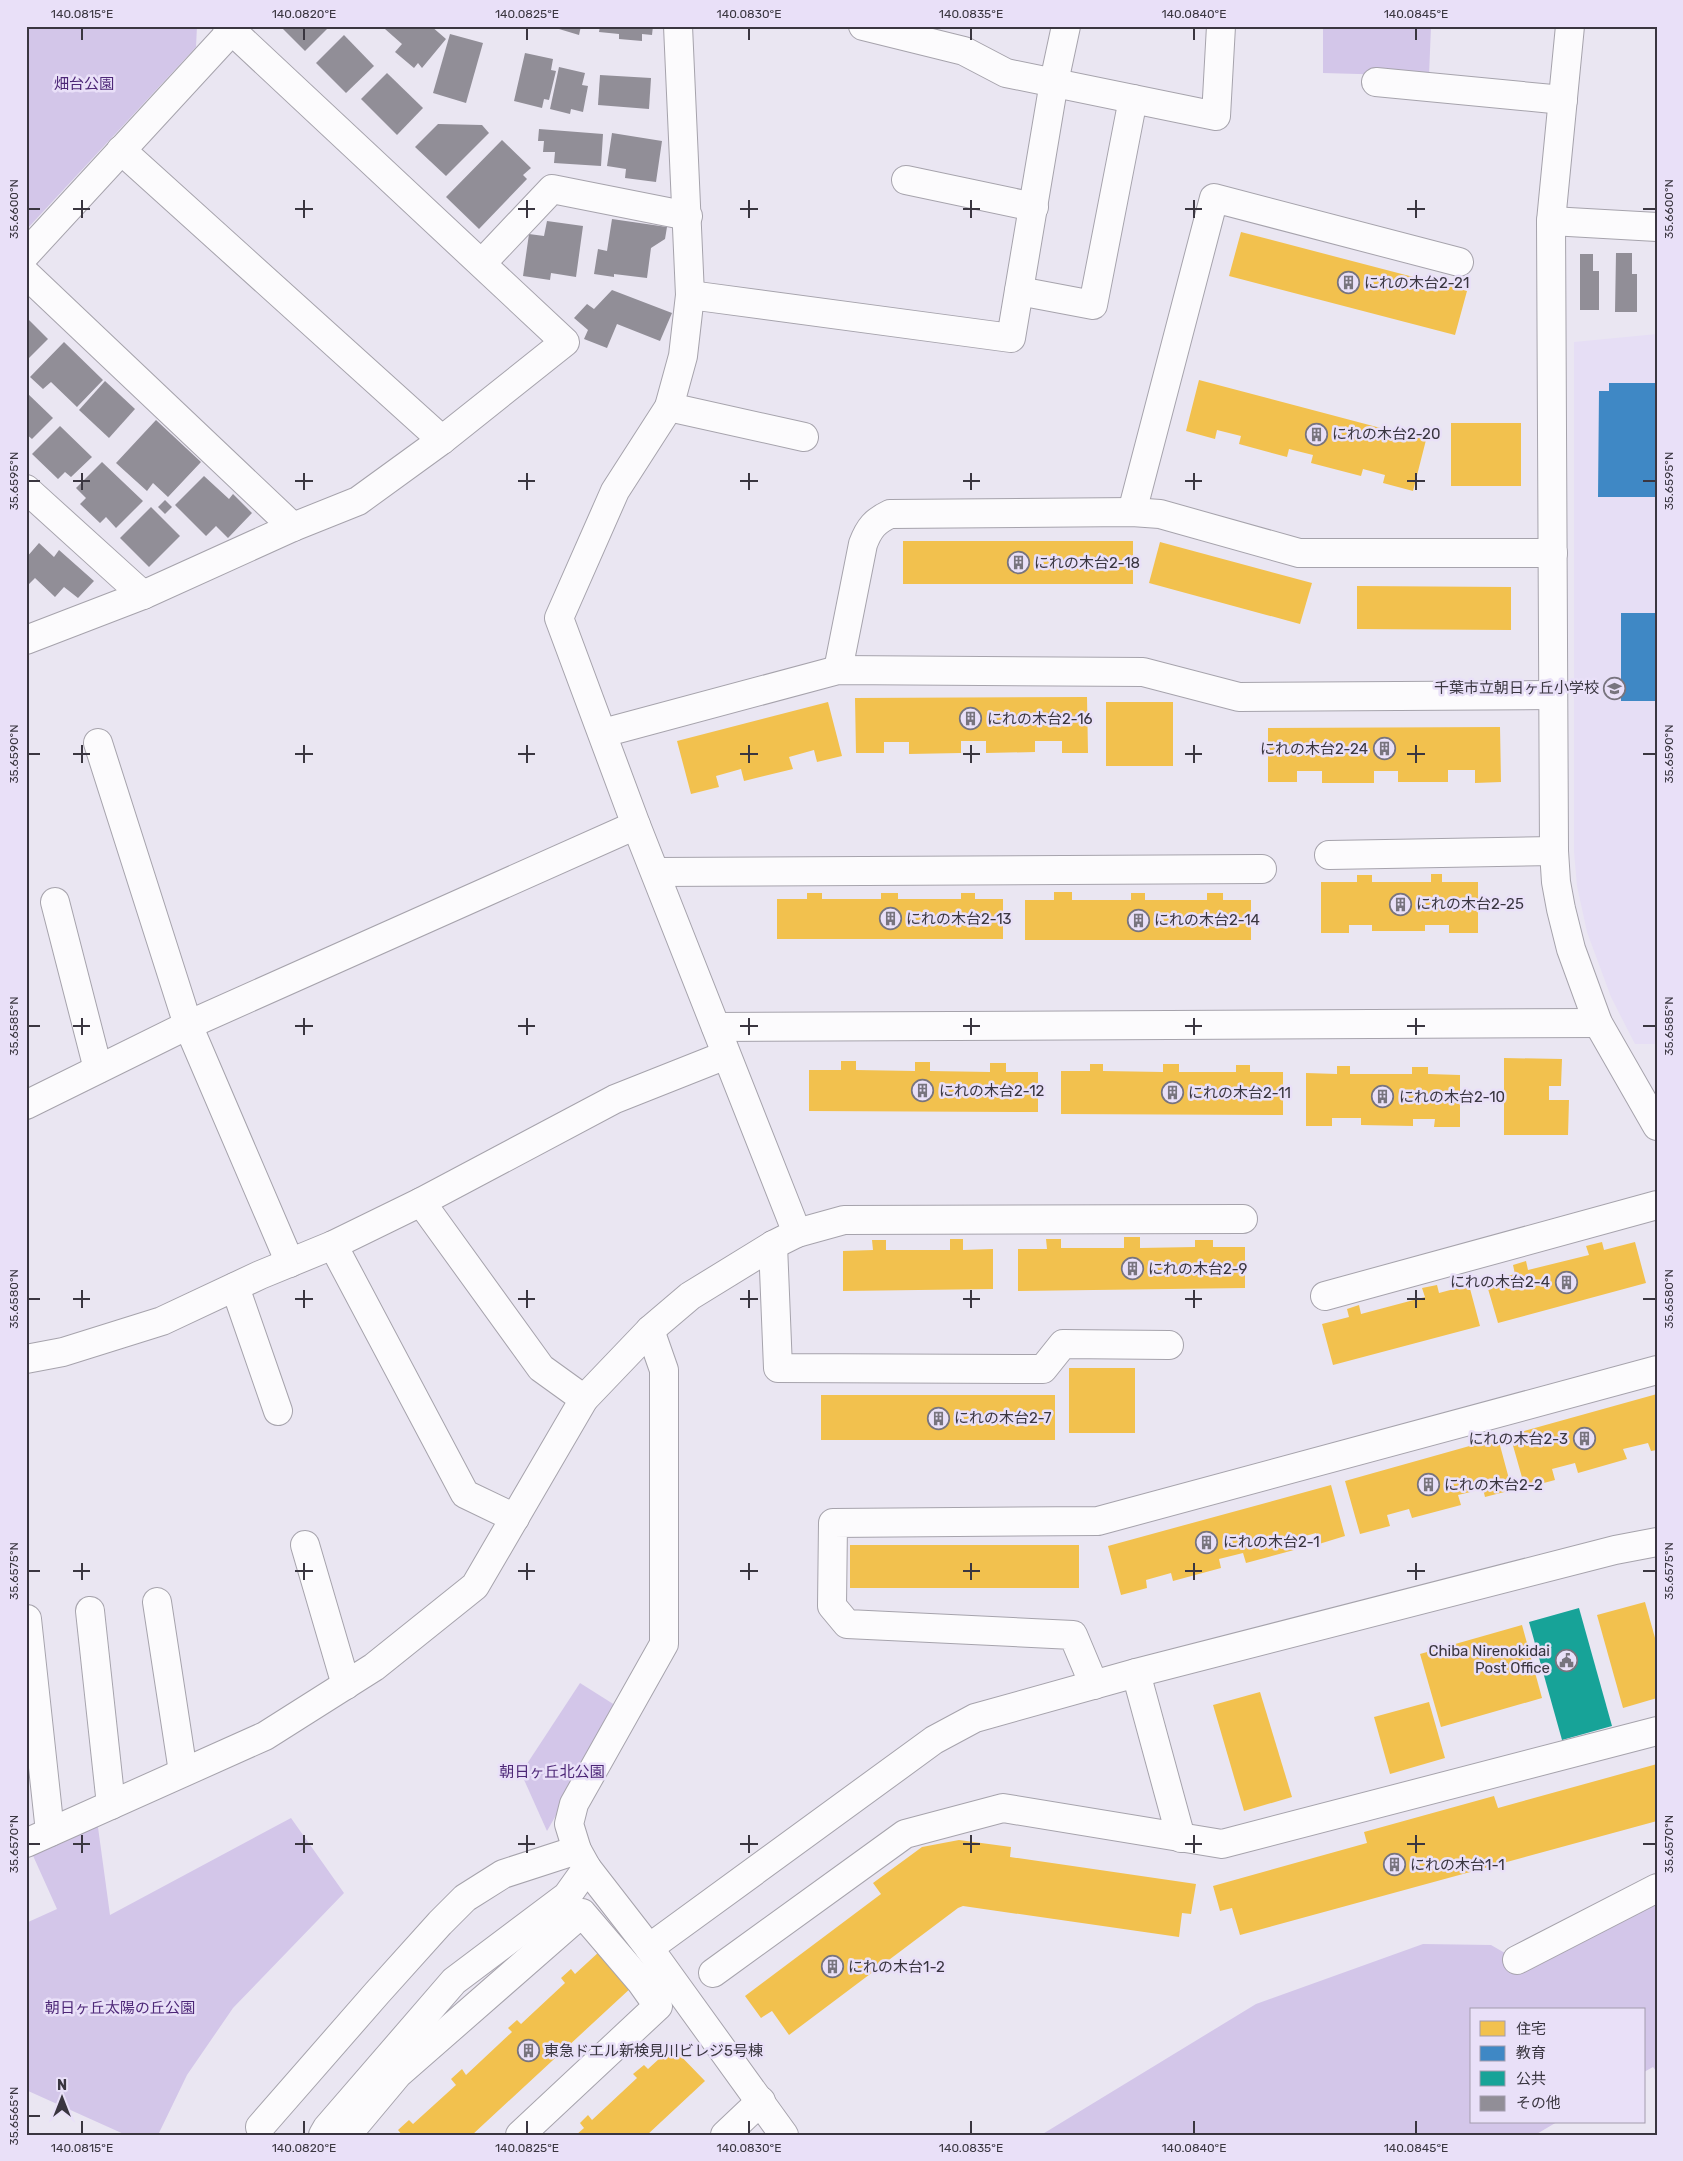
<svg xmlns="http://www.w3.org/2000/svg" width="1683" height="2161" viewBox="0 0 1683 2161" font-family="Rubik,'Noto Sans JP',sans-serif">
	<rect width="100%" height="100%" fill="#eae6f2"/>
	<path fill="#e6def5" d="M1657,334V1044H1635L1611,997L1587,932L1577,886L1574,852V342Z"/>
	<g fill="#d3c6e9">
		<path d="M26,26H197L196,47L26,230Z"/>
		<path d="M1323,26H1431L1429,76L1323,73Z"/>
		<path d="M580,1683L618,1707L547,1831L521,1773Z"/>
		<path d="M291,1818L344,1893L233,2008L187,2075L158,2135H126L26,2090V1923L57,1909L30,1849L97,1820L110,1915Z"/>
		<path d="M1657,1895V2072L1653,2067L1644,2072V2010H1472V2122H1557L1535,2135H1041L1256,2004L1423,1944L1491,1945L1517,1960Z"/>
	</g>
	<g fill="#f2c14e">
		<path d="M1241,232L1467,291L1455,335L1229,276Z"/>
		<path d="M1199,380L1426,440L1413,491L1383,483L1385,475L1363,469L1361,476L1311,463L1313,455L1289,449L1287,457L1239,444L1241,436L1217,430L1215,439L1186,431Z"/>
		<rect x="1451" y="423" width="70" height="63"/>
		<rect x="903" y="541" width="230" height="43"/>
		<path d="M1160,542L1312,583L1300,624L1149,583Z"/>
		<path d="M1357,586L1511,587V630L1357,629Z"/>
		<path d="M1087,697L1088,753H1062V741H1035V752L986,753V741H961V753L909,754V742H884V753H856L855,698Z"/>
		<path d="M828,702L842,756L817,762L814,750L789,757L793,769L744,781L741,769L716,776L719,787L691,794L677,741Z"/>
		<rect x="1106" y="702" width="67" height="64"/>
		<path d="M1500,727L1501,782L1475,783V770H1448V782H1398V771H1374V783H1322V771H1297V782H1268V728Z"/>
		<path d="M1431,874H1442V882H1478V933H1449V925H1425V931H1372V925H1349V933H1321V882H1357V875H1372V882H1431Z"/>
		<path d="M1054,892H1072V900H1131V893H1145V900H1207V893H1223V900H1251V940H1025V900H1054Z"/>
		<path d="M807,893H822V899H881V893H898V899H961V893H975V899H1003V939H777V899H807Z"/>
		<path d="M1504,1058L1562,1059L1561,1086H1549V1100H1569L1568,1135H1504Z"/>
		<path d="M841,1061H856V1070L915,1071V1062H930V1071L990,1072V1063H1006V1072H1038V1112L809,1111V1070H841Z"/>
		<path d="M1090,1064H1103V1071L1163,1072V1064H1179V1072H1236V1065H1250V1072H1283V1115L1061,1114V1071H1090Z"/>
		<path d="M1337,1066H1350V1074H1412V1067H1428V1074L1460,1075V1127H1434L1435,1119H1413V1126L1361,1125V1118H1332V1126H1306V1073L1337,1074Z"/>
		<path d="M1124,1237H1140V1248L1195,1247V1240H1213V1247H1245V1288L1018,1291V1249H1047L1046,1239H1061V1248H1124Z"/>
		<path d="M950,1239H963V1250L993,1249V1289L843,1291V1251L873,1250L872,1240H886V1250H950Z"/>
		<path d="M1602,1242L1604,1250L1635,1242L1646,1283L1498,1323L1486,1282L1515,1274L1513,1265L1526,1261L1528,1270L1589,1255L1586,1246Z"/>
		<path d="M1437,1285L1439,1293L1469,1285L1480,1326L1333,1365L1322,1324L1349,1317L1347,1309L1359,1305L1361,1314L1425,1297L1422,1288Z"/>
		<rect x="1069" y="1368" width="66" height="65"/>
		<path d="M1657,1394V1450L1651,1451L1648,1443L1623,1449L1627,1459L1578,1473L1575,1463L1552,1469L1555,1480L1525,1488L1510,1435Z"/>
		<rect x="821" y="1395" width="234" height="45"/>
		<path d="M1498,1438L1512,1490L1485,1497L1483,1489L1458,1495L1461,1505L1412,1518L1409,1509L1387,1515L1390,1526L1360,1534L1345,1481Z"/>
		<path d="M1331,1485L1345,1536L1319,1544L1316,1533L1291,1540L1294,1550L1246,1563L1243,1553L1219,1559L1221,1568L1173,1581L1171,1573L1146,1580L1147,1588L1121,1595L1108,1546Z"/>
		<rect x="850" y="1545" width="229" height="43"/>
		<path d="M1645,1602L1657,1645V1698L1623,1708L1597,1615Z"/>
		<path d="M1522,1625L1542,1698L1441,1727L1420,1654Z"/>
		<path d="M1260,1692L1292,1797L1244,1811L1213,1705Z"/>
		<path d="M1429,1702L1445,1758L1390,1774L1374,1717Z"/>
		<path d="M1657,1764V1821L1240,1935L1232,1908L1220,1911L1213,1886L1367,1843L1364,1832L1494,1796L1498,1808Z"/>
		<path d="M959,1840L1011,1847L1010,1857L1196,1884L1191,1914L1182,1913L1179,1937L963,1906L958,1908L789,2035L772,2011L761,2018L745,1996L881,1894L873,1883L922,1847Z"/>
		<path d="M600,1951L633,1986L472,2135H402L398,2130L409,2120L413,2124L456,2085L451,2079L462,2069L466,2075L512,2032L508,2028L517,2020L521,2024L565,1983L561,1978L571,1969L575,1974Z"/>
		<path d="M672,2047L705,2081L647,2135H576L584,2128L580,2123L588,2115L592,2120L637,2078L633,2074L644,2065L648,2069Z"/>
	</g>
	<g fill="#3f88c5">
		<path d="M1609,383H1657V497H1598L1599,391H1609Z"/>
		<rect x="1621" y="613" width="36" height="88"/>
	</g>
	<path fill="#17a398" d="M1579,1608L1612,1726L1562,1740L1529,1622Z"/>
	<g fill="#918e97">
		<path d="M280,26H330L305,51Z"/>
		<path d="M388,26H431L446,39L422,68L418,63L414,68L395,52L402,44L385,29Z"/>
		<path d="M549,26H581L579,35Z"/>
		<path d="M600,26H653L652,35L642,34V41L619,39V34L599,32Z"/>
		<path d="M450,34L483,43L466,103L433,93Z"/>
		<path d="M344,35L374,66L346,93L316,63Z"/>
		<path d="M525,53L553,59L551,70L556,71L549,100L544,99L542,108L514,101Z"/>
		<path d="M559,67L585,73L582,85L588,86L583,112L571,109L570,114L550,109Z"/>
		<path d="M387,73L423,108L397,135L361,99Z"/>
		<path d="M600,75L651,78L649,109L598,105Z"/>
		<path d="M438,124L482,125L489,133L446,176L415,147Z"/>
		<path d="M539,129L603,134L601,166L554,163L555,152H543L544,141H538Z"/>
		<path d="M612,133L662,141L656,182L625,178L626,169L607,166Z"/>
		<path d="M502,140L531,168L523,175L527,179L479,229L446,197Z"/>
		<path d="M612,219L667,227L665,239L651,248L647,278L614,274V277L594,274L598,249L607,251Z"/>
		<path d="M547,221L583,226L576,277L551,273L550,280L523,276L529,234L544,236Z"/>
		<path d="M1616,253H1632V274H1637V312H1615Z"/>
		<path d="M1580,254H1593V271H1599V310H1580Z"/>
		<rect x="1655" y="270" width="2" height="46"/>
		<path d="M612,290L672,313L660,341L617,324L607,348L584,339L588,330L574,318L587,304L594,309Z"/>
		<path d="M26,317L48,339L26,361Z"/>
		<path d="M64,342L103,380L77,407L51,382L43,389L30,377Z"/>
		<path d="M105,381L135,409L109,438L79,410Z"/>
		<path d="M26,392L53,418L32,439L26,434Z"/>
		<path d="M156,420L201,462L168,497L153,483L147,491L116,463Z"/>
		<path d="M60,426L92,457L71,477L65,472L58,479L32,454Z"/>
		<path d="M102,462L143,501L116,528L106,517L100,523L80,504L86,498L76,488Z"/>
		<path d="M204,476L229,499L233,494L252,513L228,538L216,526L206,536L175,505Z"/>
		<path d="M165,500L172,507L165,514L158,507Z"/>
		<path d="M151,507L180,536L149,567L120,538Z"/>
		<path d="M39,543L54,557L59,550L94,581L78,598L64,587L55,597L35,578L29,584L26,582V558Z"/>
	</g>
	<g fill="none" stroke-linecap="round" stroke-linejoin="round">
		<defs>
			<g id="minor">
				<path d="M863,26L964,51L1006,73L1216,116L1221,26"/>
				<path d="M1570,26L1551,221L1554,851L1556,882L1561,909L1571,949L1598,1023L1657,1126"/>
				<path d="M1376,82L1563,100"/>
				<path d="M121,150L442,440"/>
				<path d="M906,180L1034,207"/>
				<path d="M1551,221L1657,227"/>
				<path d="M26,254L236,26"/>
				<path d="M482,263L552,189L688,216"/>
				<path d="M26,274L293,527"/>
				<path d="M1019,291L1093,305L1133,99"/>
				<path d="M690,295L1011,338L1054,82L1066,26"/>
				<path d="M669,407L804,437"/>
				<path d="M26,489L143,595"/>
				<path d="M1132,512L1214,198L1459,262"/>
				<path d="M26,640L143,595L293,527L358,501L442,440L565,342L227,26"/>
				<path d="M838,670L863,544C869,528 875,521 890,514L1132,512L1160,514L1299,553H1553"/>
				<path d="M603,733L838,670L1143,672L1239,697L1553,695"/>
				<path d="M98,743L188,1025L290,1263"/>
				<path d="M1329,855L1554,851"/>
				<path d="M656,872L1262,869"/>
				<path d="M55,902L98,1069"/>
				<path d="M716,1027L1598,1023"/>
				<path d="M26,1105L188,1025L636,825"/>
				<path d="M421,1202L541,1368L584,1399"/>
				<path d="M797,1233L844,1220L1243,1219"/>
				<path d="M333,1245L465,1494L515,1518"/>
				<path d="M773,1245L778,1368L1043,1369L1063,1344L1169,1345"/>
				<path d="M235,1287L278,1411"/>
				<path d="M1325,1296L1657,1205"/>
				<path d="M650,1330L664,1370V1644L574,1804L569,1824L577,1850L587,1868L649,1948L784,2135"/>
				<path d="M26,1359L63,1352L162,1321L260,1275L333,1245L421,1202L615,1099L726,1055"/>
				<path d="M305,1545L346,1685"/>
				<path d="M157,1602L183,1772"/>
				<path d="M90,1611L111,1805"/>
				<path d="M27,1619L50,1832"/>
				<path d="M1136,1673L1181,1838"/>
				<path d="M1094,1685L1073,1635L847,1624L832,1606L833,1523L1098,1521L1657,1370"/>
				<path d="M26,1843L265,1736L374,1667L475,1586L584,1399L650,1330L690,1296L773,1245L797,1233L636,825L559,618L615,491L669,407L683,356L690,295L678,26"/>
				<path d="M649,1948L934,1740L975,1718L1136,1673L1615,1550L1657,1542"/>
				<path d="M1517,1960L1657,1888"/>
				<path d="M713,1973L905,1834L1003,1808L1222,1844L1657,1731"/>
				<path d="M260,2127L377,1993L440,1923L465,1898L503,1874L577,1850"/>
				<path d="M323,2135L327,2128L454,1981L567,1896L587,1868"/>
				<path d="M347,2135L398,2074L582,1913L641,1982L658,2006L520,2135"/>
				<path d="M725,2135L761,2101"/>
			</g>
		</defs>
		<use href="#minor" stroke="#a6a3ac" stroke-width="30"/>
		<use href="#minor" stroke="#fcfbfd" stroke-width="28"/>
	</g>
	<path fill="none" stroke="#3a3640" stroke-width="2" d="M82,28V40M304,28V40M527,28V40M749,28V40M971,28V40M1194,28V40M1416,28V40M82,200V218M304,200V218M527,200V218M749,200V218M971,200V218M1194,200V218M1416,200V218M28,209H40M73,209H90M295,209H313M518,209H535M740,209H758M963,209H980M1185,209H1202M1407,209H1425M1643,209H1656M82,473V490M304,473V490M527,473V490M749,473V490M971,473V490M1194,473V490M1416,473V490M28,481H40M73,481H90M295,481H313M518,481H535M740,481H758M963,481H980M1185,481H1202M1407,481H1425M1643,481H1656M82,745V763M304,745V763M527,745V763M749,745V763M971,745V763M1194,745V763M1416,745V763M28,754H40M73,754H90M295,754H313M518,754H535M740,754H758M963,754H980M1185,754H1202M1407,754H1425M1643,754H1656M82,1018V1035M304,1018V1035M527,1018V1035M749,1018V1035M971,1018V1035M1194,1018V1035M1416,1018V1035M28,1026H40M73,1026H90M295,1026H313M518,1026H535M740,1026H758M963,1026H980M1185,1026H1202M1407,1026H1425M1643,1026H1656M82,1290V1308M304,1290V1308M527,1290V1308M749,1290V1308M971,1290V1308M1194,1290V1308M1416,1290V1308M28,1299H40M73,1299H90M295,1299H313M518,1299H535M740,1299H758M963,1299H980M1185,1299H1202M1407,1299H1425M1643,1299H1656M82,1563V1580M304,1563V1580M527,1563V1580M749,1563V1580M971,1563V1580M1194,1563V1580M1416,1563V1580M28,1571H40M73,1571H90M295,1571H313M518,1571H535M740,1571H758M963,1571H980M1185,1571H1202M1407,1571H1425M1643,1571H1656M82,1835V1853M304,1835V1853M527,1835V1853M749,1835V1853M971,1835V1853M1194,1835V1853M1416,1835V1853M28,1844H40M73,1844H90M295,1844H313M518,1844H535M740,1844H758M963,1844H980M1185,1844H1202M1407,1844H1425M1643,1844H1656M28,2116H40M82,2121V2134M304,2121V2134M527,2121V2134M749,2121V2134M971,2121V2134M1194,2121V2134M1416,2121V2134"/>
	<defs>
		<symbol id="building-ring" viewBox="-11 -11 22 22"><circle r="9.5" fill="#e9e0f8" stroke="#78747e" stroke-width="1.5"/><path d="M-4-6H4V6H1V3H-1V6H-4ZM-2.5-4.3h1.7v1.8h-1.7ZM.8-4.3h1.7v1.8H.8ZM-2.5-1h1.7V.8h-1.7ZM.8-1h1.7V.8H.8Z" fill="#78747e"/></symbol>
		<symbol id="school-ring" viewBox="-11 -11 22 22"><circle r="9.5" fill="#e9e0f8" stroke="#78747e" stroke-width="1.5"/><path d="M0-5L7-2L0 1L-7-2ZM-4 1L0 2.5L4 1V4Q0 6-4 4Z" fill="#78747e"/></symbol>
		<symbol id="civic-ring" viewBox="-11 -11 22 22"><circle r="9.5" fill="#e9e0f8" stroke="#78747e" stroke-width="1.5"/><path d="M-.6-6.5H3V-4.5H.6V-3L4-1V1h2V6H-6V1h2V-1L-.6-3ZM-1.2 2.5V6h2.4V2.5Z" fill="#78747e"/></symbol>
	</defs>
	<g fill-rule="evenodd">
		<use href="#building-ring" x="1336" y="270" width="25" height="25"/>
		<use href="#building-ring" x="1304" y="422" width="25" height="25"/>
		<use href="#building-ring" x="1006" y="550" width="25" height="25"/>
		<use href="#school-ring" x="1602" y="676" width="25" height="25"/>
		<use href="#building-ring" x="958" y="706" width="25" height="25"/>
		<use href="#building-ring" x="1372" y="736" width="25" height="25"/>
		<use href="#building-ring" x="1388" y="892" width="25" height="25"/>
		<use href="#building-ring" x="878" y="906" width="25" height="25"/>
		<use href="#building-ring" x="1126" y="908" width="25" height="25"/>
		<use href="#building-ring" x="910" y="1078" width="25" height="25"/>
		<use href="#building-ring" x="1160" y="1080" width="25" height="25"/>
		<use href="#building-ring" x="1370" y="1084" width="25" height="25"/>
		<use href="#building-ring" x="1120" y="1256" width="25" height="25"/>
		<use href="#building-ring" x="1554" y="1270" width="25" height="25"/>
		<use href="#building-ring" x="926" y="1406" width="25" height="25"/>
		<use href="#building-ring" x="1572" y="1426" width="25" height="25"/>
		<use href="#building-ring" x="1416" y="1472" width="25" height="25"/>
		<use href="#building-ring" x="1194" y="1530" width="25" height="25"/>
		<use href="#civic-ring" x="1554" y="1648" width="25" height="25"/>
		<use href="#building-ring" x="1382" y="1852" width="25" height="25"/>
		<use href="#building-ring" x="820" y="1954" width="25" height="25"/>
		<use href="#building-ring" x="516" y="2038" width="25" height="25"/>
	</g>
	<g text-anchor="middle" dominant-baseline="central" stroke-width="5" stroke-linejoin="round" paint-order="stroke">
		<g font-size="15" fill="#4d2777" stroke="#e9e0f8">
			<text x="84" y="84">畑台公園</text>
			<text x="552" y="1772">朝日ヶ丘北公園</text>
			<text x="120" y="2008">朝日ヶ丘太陽の丘公園</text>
		</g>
		<g font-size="15" fill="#3a3640" stroke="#e9e0f8" text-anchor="start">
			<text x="1364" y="283">にれの木台2-21</text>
			<text x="1332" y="434">にれの木台2-20</text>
			<text x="1034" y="563">にれの木台2-18</text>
			<text x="1599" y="688" text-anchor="end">千葉市立朝日ヶ丘小学校</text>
			<text x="987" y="719">にれの木台2-16</text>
			<text x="1368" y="749" text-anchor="end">にれの木台2-24</text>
			<text x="1416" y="904">にれの木台2-25</text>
			<text x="906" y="919">にれの木台2-13</text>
			<text x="1154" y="920">にれの木台2-14</text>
			<text x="939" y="1091">にれの木台2-12</text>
			<text x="1188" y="1093">にれの木台2-11</text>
			<text x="1399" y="1097">にれの木台2-10</text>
			<text x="1148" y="1269">にれの木台2-9</text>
			<text x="1550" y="1282" text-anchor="end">にれの木台2-4</text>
			<text x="954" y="1418">にれの木台2-7</text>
			<text x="1568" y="1439" text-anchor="end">にれの木台2-3</text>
			<text x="1444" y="1485">にれの木台2-2</text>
			<text x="1223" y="1542">にれの木台2-1</text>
			<text x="1550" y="1651" text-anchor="end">Chiba Nirenokidai<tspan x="1550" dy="17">Post Office</tspan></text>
			<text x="1410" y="1865">にれの木台1-1</text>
			<text x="848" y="1967">にれの木台1-2</text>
			<text x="544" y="2051">東急ドエル新検見川ビレジ5号棟</text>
		</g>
	</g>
	<rect width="1683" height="2161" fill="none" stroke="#e9e0f8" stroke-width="55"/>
	<rect x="1470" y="2008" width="175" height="115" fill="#e9e0f8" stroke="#a39cae"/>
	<rect x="1480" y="2021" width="25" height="15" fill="#f2c14e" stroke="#a39cae"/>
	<text x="1516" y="2034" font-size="15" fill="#3a3640">住宅</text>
	<rect x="1480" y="2046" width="25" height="15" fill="#3f88c5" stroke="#a39cae"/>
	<text x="1516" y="2058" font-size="15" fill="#3a3640">教育</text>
	<rect x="1480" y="2071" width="25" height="15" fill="#17a398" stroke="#a39cae"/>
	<text x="1516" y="2084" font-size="15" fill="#3a3640">公共</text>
	<rect x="1480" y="2096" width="25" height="15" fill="#918e97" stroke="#a39cae"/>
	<text x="1516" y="2108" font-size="15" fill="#3a3640">その他</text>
	<g transform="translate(62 2098)" stroke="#e9e0f8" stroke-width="4" paint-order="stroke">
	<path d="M0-4L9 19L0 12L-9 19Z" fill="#3a3640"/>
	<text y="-8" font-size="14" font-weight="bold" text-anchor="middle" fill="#3a3640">N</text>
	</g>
	<rect x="28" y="28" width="1628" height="2106" fill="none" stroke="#3a3640" stroke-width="2"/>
	<g font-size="12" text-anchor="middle" fill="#3a3640">
		<text x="82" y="18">140.0815°E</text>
		<text x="304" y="18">140.0820°E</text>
		<text x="527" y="18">140.0825°E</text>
		<text x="749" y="18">140.0830°E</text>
		<text x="971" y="18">140.0835°E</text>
		<text x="1194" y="18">140.0840°E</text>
		<text x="1416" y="18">140.0845°E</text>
		<text transform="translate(14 209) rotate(-90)" y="4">35.6600°N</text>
		<text transform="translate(1669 209) rotate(-90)" y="4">35.6600°N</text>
		<text transform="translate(14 481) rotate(-90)" y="4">35.6595°N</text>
		<text transform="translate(1669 481) rotate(-90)" y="4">35.6595°N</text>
		<text transform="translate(14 754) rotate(-90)" y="4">35.6590°N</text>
		<text transform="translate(1669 754) rotate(-90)" y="4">35.6590°N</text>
		<text transform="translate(14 1026) rotate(-90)" y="4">35.6585°N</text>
		<text transform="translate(1669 1026) rotate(-90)" y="4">35.6585°N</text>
		<text transform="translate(14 1299) rotate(-90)" y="4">35.6580°N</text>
		<text transform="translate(1669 1299) rotate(-90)" y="4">35.6580°N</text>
		<text transform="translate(14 1571) rotate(-90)" y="4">35.6575°N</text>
		<text transform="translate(1669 1571) rotate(-90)" y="4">35.6575°N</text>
		<text transform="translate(14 1844) rotate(-90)" y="4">35.6570°N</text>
		<text transform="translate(1669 1844) rotate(-90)" y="4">35.6570°N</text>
		<text transform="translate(14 2116) rotate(-90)" y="4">35.6565°N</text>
		<text x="82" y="2152">140.0815°E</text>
		<text x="304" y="2152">140.0820°E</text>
		<text x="527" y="2152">140.0825°E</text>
		<text x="749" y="2152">140.0830°E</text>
		<text x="971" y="2152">140.0835°E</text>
		<text x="1194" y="2152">140.0840°E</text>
		<text x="1416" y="2152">140.0845°E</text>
	</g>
</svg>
